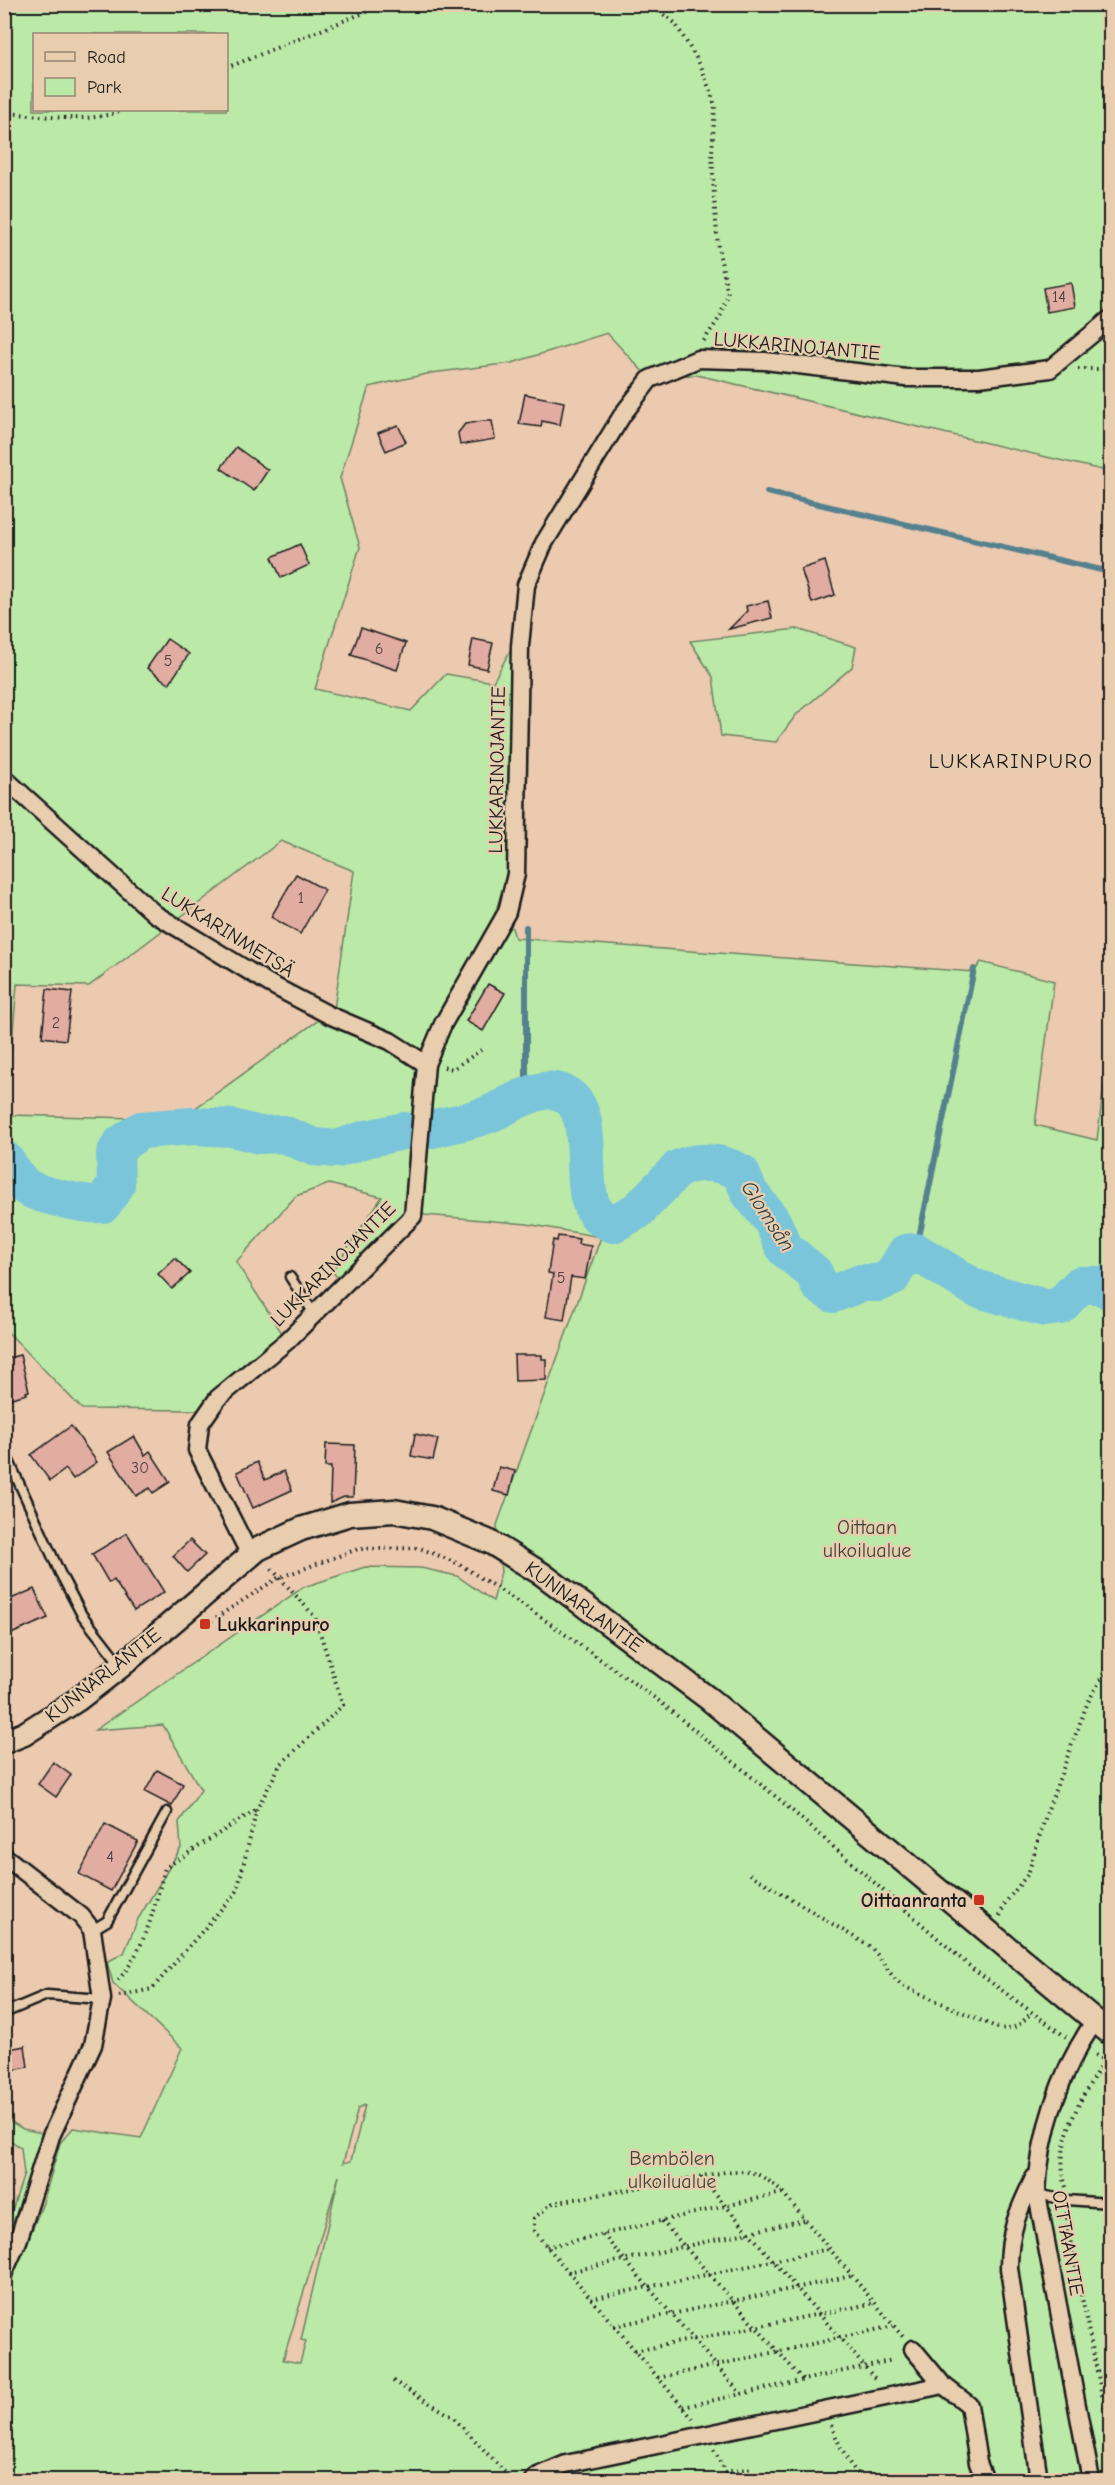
<svg xmlns="http://www.w3.org/2000/svg" width="1115" height="2485" viewBox="0 0 1115 2485" font-family="'Comic Neue',sans-serif">
	<rect width="100%" height="100%" fill="#ebcaaf"/>
	<filter id="ink" filterUnits="userSpaceOnUse"><feTurbulence type="fractalNoise" baseFrequency=".0167" numOctaves="2"/><feDisplacementMap in="SourceGraphic" scale="12" xChannelSelector="R" yChannelSelector="G"/><feConvolveMatrix kernelMatrix="1 2 1 2 8 2 1 2 1" color-interpolation-filters="sRGB"/></filter>
	<g filter="url(#ink)">
		<g fill="#bbe9a7" stroke="#6c8262" stroke-width="1.5" fill-rule="evenodd">
			<path d="M4,5H1110V466L1102,470L697,375L647,376L607,333L512,363L431,373L369,387L340,478L360,547L315,689L411,711L446,674L493,682L512,647L508,871L484,949L507,912L515,938L974,972L981,962L1054,981L1035,1125L1097,1140L1110,1037V2480H5V2296L43,2203L60,2143L73,2128L141,2138L182,2048L113,1983L107,1962L124,1953L138,1919L181,1848L179,1822L201,1790L163,1725L95,1730L304,1587L365,1567L421,1568L457,1576L493,1601L501,1572L497,1525L601,1237L527,1224L425,1215L406,1206L391,1233L341,1282L332,1271L382,1197L329,1184L296,1196L236,1262L284,1336L209,1394L198,1410L82,1409L5,1329ZM34,34H226V110H34ZM281,841L354,871L334,1009L180,1119L6,1115L17,984L89,986ZM365,2105L351,2161L343,2163L358,2108ZM339,2176L301,2340L306,2341L300,2363L283,2360Z"/>
			<path d="M797,629L856,647L852,667L796,715L776,742L721,736L713,677L690,641Z"/>
			<path d="M5,2118L23,2129L42,2133L18,2224L4,2251L5,2232L24,2174L21,2148L5,2136Z"/>
		</g>
		<g fill="none" stroke-linecap="round" stroke-linejoin="round">
			<g stroke="#54818e" stroke-width="6">
				<path d="M767,492L1110,572"/>
				<path d="M526,927V1097"/>
				<path d="M916,1252L974,969"/>
			</g>
			<g stroke="#7ac5da" stroke-width="38">
				<path d="M428,1130C447,1125 468,1122 487,1115C505,1108 539,1084 560,1092C605,1108 570,1194 601,1218C604,1220 609,1222 613,1224L637,1211L678,1169C695,1159 725,1162 741,1173L749,1192L772,1221L785,1249L814,1273L819,1285L833,1294L861,1283H878L891,1278L906,1253L916,1252L975,1288L1045,1308L1060,1306L1080,1285H1100L1110,1291"/>
				<path d="M4,1159C11,1168 17,1179 25,1186C36,1195 89,1206 103,1204L116,1185L115,1154L121,1144L141,1130L192,1126L233,1128L259,1135L283,1134L314,1147L337,1149L366,1139L404,1131"/>
			</g>
		</g>
		<g fill="#e1aca2" stroke="#1c1c1c" stroke-width="1.5">
			<path d="M1071,283L1075,307L1047,312L1043,288Z"/>
			<path d="M525,394L564,402L560,425L542,421L541,427L519,424Z"/>
			<path d="M483,421H492L495,439L460,445L458,433L465,424Z"/>
			<path d="M398,425L406,442L386,451L378,433Z"/>
			<path d="M236,447L268,470L254,491L221,468Z"/>
			<path d="M300,544L309,565L281,578L272,557Z"/>
			<path d="M825,561L835,595L812,603L801,569Z"/>
			<path d="M768,601L772,618L729,629L747,611L746,606Z"/>
			<path d="M361,628L406,643L397,670L351,655Z"/>
			<path d="M167,639L189,654L169,684L147,668Z"/>
			<path d="M473,639L493,643L487,669L468,665Z"/>
			<path d="M296,874L325,890L300,934L271,917Z"/>
			<path d="M488,984L505,993L483,1031L466,1021Z"/>
			<path d="M47,989L72,992L66,1040L42,1037Z"/>
			<path d="M558,1236L579,1239L578,1244L591,1246L585,1279L571,1277L564,1320L546,1317L553,1274L548,1273L553,1240L557,1241Z"/>
			<path d="M175,1258L190,1273L172,1289L158,1274Z"/>
			<path d="M20,1355L29,1391L26,1392L27,1394L4,1400V1359Z"/>
			<path d="M514,1355H542V1359H546V1380L515,1381Z"/>
			<path d="M71,1426L97,1462L73,1479L66,1469L50,1481L31,1455Z"/>
			<path d="M415,1434L438,1439L433,1460L411,1456Z"/>
			<path d="M134,1436L145,1455L150,1451L170,1482L153,1493L150,1488L136,1496L108,1452Z"/>
			<path d="M326,1444L355,1445L353,1497H344L330,1503L331,1467H325Z"/>
			<path d="M257,1462L265,1480L284,1471L292,1490L253,1508L237,1472Z"/>
			<path d="M499,1467L515,1471L509,1495L493,1491Z"/>
			<path d="M127,1533L164,1592L134,1611L114,1580L109,1583L92,1554Z"/>
			<path d="M190,1540L205,1555L187,1572L173,1556Z"/>
			<path d="M34,1589L48,1618L4,1637V1602Z"/>
			<path d="M53,1762L71,1775L56,1797L38,1784Z"/>
			<path d="M157,1770L183,1784L172,1806L145,1792Z"/>
			<path d="M105,1824L138,1841L111,1891L79,1874Z"/>
			<path d="M25,2046L28,2067L4,2072V2050Z"/>
		</g>
		<g fill="none" stroke-linecap="round" stroke-linejoin="round">
			<defs>
				<g id="lane">
					<path d="M290,1277L315,1315"/>
					<path d="M4,1450L60,1573L82,1615L121,1665"/>
					<path d="M92,1930L107,1921L167,1812"/>
					<path d="M4,2013L47,1995L102,1999"/>
					<path d="M1037,2194L1066,2200L1110,2203"/>
				</g>
				<g id="street">
					<path d="M4,778L155,914L270,984L329,1015L390,1041L426,1064"/>
					<path d="M250,1555L197,1450L200,1424L218,1398L287,1341L413,1216L426,1064L443,1024L507,912L516,874L520,646L526,585L544,543L623,414L650,379L698,359L765,361L906,378H979L1050,369L1110,319"/>
					<path d="M4,1856L81,1916L92,1930L102,1999L93,2045L51,2136L18,2241L4,2272"/>
					<path d="M1034,2178C1018,2211 1009,2231 1009,2268L1038,2473L1036,2480"/>
					<path d="M913,2349L943,2385L969,2405L978,2463L985,2480"/>
					<path d="M534,2480L538,2476L566,2464L943,2385"/>
					<path d="M1091,2480L1037,2194C1039,2133 1060,2072 1094,2022"/>
				</g>
				<path id="secondary" d="M4,1742L24,1734L77,1700L121,1666L258,1549L301,1529L350,1514L394,1511L432,1518L490,1542L542,1574L709,1699L1110,2033"/>
			</defs>
			<use href="#lane" stroke="#1c1c1c" stroke-width="13"/>
			<use href="#street" stroke="#1c1c1c" stroke-width="21"/>
			<use href="#secondary" stroke="#1c1c1c" stroke-width="27"/>
			<g stroke="#1c1c1c" stroke-width="4" stroke-dasharray="1.5 4.5" stroke-linecap="butt">
				<path d="M649,4L675,23L701,66L715,105L712,153L714,197L718,247L728,294L720,317L703,342"/>
				<path d="M226,68L386,4"/>
				<path d="M4,113C44,115 85,125 124,110"/>
				<path d="M1078,369H1110"/>
				<path d="M4,563L13,570"/>
				<path d="M444,1067L453,1069L481,1050"/>
				<path d="M206,1624L278,1578L358,1549L420,1548L459,1564L525,1606L659,1701L780,1800L974,1970L1066,2037"/>
				<path d="M750,1874L869,1946C883,1958 887,1974 903,1986L998,2028C1015,2032 1020,2024 1032,2012"/>
				<path d="M1000,1916L1005,1903L1028,1874L1047,1812L1087,1704L1110,1662"/>
				<path d="M118,1980C146,1949 154,1907 165,1868L257,1809"/>
				<path d="M119,1996L152,1989L237,1891L257,1809L280,1765L343,1705L315,1617L270,1567"/>
				<path d="M1095,2055L1110,2064"/>
				<path d="M701,2177L877,2381"/>
				<path d="M1066,2187C1052,2143 1082,2097 1104,2060"/>
				<path d="M1067,2212V2225L1110,2434"/>
				<path d="M662,2221L803,2380"/>
				<path d="M603,2235L741,2394"/>
				<path d="M547,2247L782,2193"/>
				<path d="M568,2272L805,2220"/>
				<path d="M591,2299L829,2249"/>
				<path d="M614,2326L852,2276"/>
				<path d="M635,2351L875,2303"/>
				<path d="M658,2378L893,2326"/>
				<path d="M393,2381L453,2417L512,2480"/>
				<path d="M683,2407L893,2360"/>
				<path d="M693,2419L534,2231V2218L553,2203L725,2172C753,2169 762,2174 783,2193L903,2337"/>
				<path d="M831,2425C839,2443 849,2472 868,2480"/>
				<path d="M714,2450L725,2472L754,2468"/>
			</g>
			<use href="#lane" stroke="#e8cdaf" stroke-width="8"/>
			<use href="#street" stroke="#e8cdaf" stroke-width="16"/>
			<use href="#secondary" stroke="#e8cdaf" stroke-width="22"/>
		</g>
	</g>
	<g fill="#c8321e" stroke="#e8cdaf" stroke-width="2">
		<rect x="199" y="1618" width="12" height="12" rx="3"/>
		<rect x="973" y="1894" width="12" height="12" rx="3"/>
	</g>
	<g text-anchor="middle" dominant-baseline="central" stroke-width="4.5" stroke-linejoin="round" paint-order="stroke">
		<g font-size="16" fill="#4d403e">
			<text x="1059" y="297">14</text>
			<text x="379" y="649">6</text>
			<text x="168" y="661">5</text>
			<text x="301" y="898">1</text>
			<text x="56" y="1023">2</text>
			<text x="561" y="1278">5</text>
			<text x="140" y="1468">30</text>
			<text x="110" y="1857">4</text>
		</g>
		<g font-size="20" fill="#1c1c1c" stroke="#e8cdaf">
			<text transform="translate(797 346) rotate(5)">LUKKARINOJANTIE</text>
			<text transform="translate(497 770) rotate(-89)">LUKKARINOJANTIE</text>
			<text transform="translate(228 932) rotate(32)">LUKKARINMETSÄ</text>
			<text transform="translate(333 1264) rotate(-45)">LUKKARINOJANTIE</text>
			<text transform="translate(584 1607) rotate(36)">KUNNARLANTIE</text>
			<text transform="translate(103 1675) rotate(-38)">KUNNARLANTIE</text>
			<text transform="translate(1068 2243) rotate(80)">OITTAANTIE</text>
		</g>
		<g font-size="20" fill="#3c4538" stroke="#e8cdaf">
			<text x="867" y="1527">Oittaan<tspan x="867" dy="23">ulkoilualue</tspan></text>
			<text x="672" y="2158">Bembölen<tspan x="672" dy="23">ulkoilualue</tspan></text>
		</g>
		<g font-size="20" font-weight="bold" fill="#1c1c1c" stroke="#e8cdaf" text-anchor="start">
			<text x="217" y="1624">Lukkarinpuro</text>
			<text x="967" y="1900" text-anchor="end">Oittaanranta</text>
		</g>
		<g font-size="21" letter-spacing="1.5" fill="#1c1c1c" stroke="#e8cdaf">
			<text x="1011" y="761">LUKKARINPURO</text>
		</g>
		<g font-size="21" font-style="italic" fill="#2f3e42" stroke="#e8cdaf">
			<text transform="translate(768 1216) rotate(57)">Glomsån</text>
		</g>
	</g>
	<rect width="1115" height="2485" fill="none" stroke="#e8cdaf" stroke-width="24"/>
	<rect x="12" y="12" width="1091" height="2461" fill="none" stroke="#1c1c1c" stroke-width="2" filter="url(#ink)"/>
	<rect x="33" y="33" width="195" height="78" fill="#e8cdaf" stroke="#968674" stroke-width="1.5"/>
	<rect x="45" y="52" width="30" height="9" fill="#e8cdaf" stroke="#968674" stroke-width="1.5"/>
	<text x="87" y="63" font-size="18" fill="#1c1c1c">Road</text>
	<rect x="45" y="78" width="30" height="18" fill="#bbe9a7" stroke="#968674" stroke-width="1.5"/>
	<text x="87" y="93" font-size="18" fill="#1c1c1c">Park</text>
</svg>
